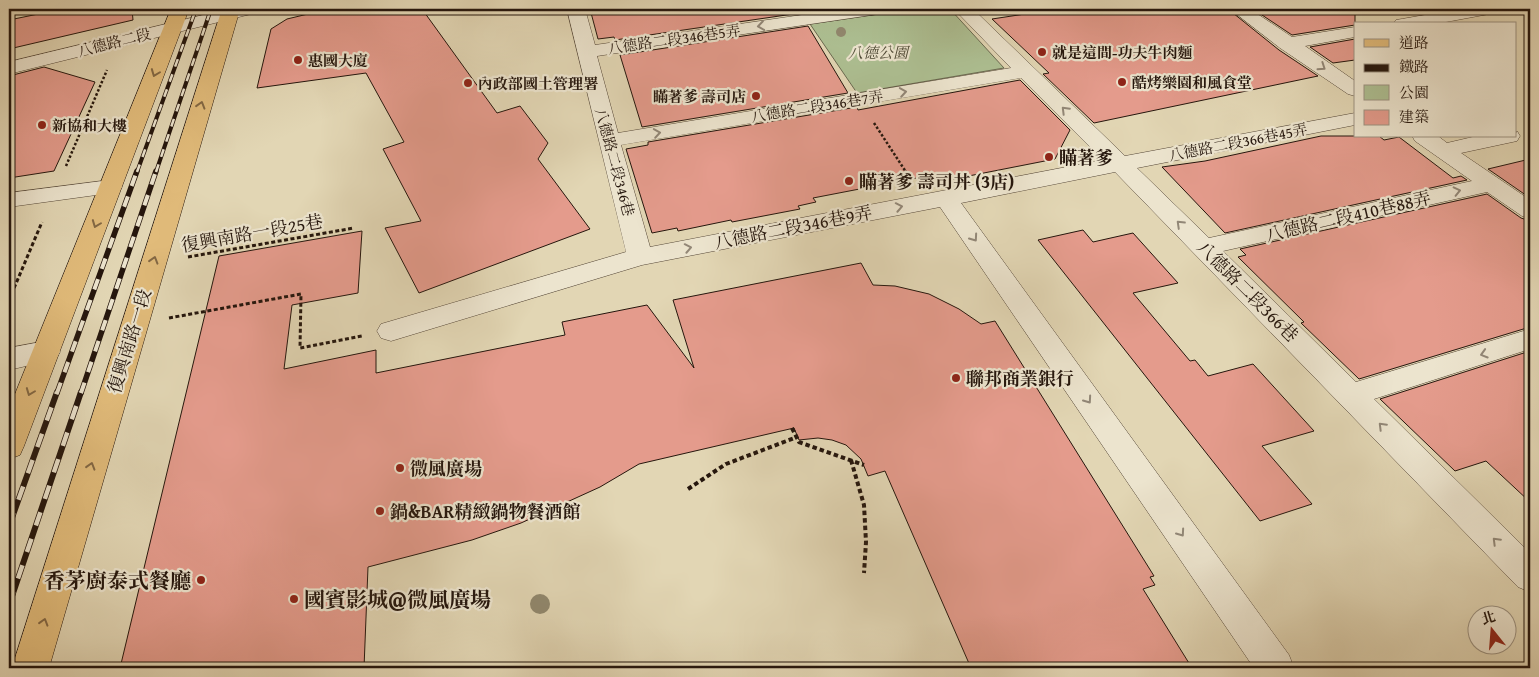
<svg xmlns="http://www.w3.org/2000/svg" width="1539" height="677" viewBox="0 0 1539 677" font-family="'Gentium Book Plus','Noto Serif TC',serif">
	<rect width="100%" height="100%" fill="#e2d6b4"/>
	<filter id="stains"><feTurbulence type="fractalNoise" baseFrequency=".004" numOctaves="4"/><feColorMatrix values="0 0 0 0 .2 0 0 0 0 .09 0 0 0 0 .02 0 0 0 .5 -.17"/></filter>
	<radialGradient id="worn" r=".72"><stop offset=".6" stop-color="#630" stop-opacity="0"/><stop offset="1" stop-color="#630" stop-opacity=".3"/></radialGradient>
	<path fill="#adbf92" stroke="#696a50" d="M914,9H950L1004,68L857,93L810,24Z"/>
	<g fill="#e49b8c" stroke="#25160d">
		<path d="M54,9H132L133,20L9,49V20L53,11Z"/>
		<path d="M329,9H422L497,113L520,106L548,143L538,159L590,229L419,293L385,228L421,221L383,149L404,142L366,73L257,88L271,29L287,19Z"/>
		<path d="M590,9H797L800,13L615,40L614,37L598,39Z"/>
		<path d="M1058,9H1228L1279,50L1318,76L1094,123L1043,74L1049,73L992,19Z"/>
		<path d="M1253,9H1355V25L1292,35Z"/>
		<path d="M808,26L848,93L642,127L620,55Z"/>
		<path d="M1355,39V60L1333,63L1310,47Z"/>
		<path d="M44,67L95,82L54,171L9,178V76Z"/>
		<path d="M1020,80L1070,130L1055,159L938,182L932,175L813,198L816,202L798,206L800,209L732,222L731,220L678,231L677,228L652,233L626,149L648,145V142L857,107L858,110Z"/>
		<path d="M1321,136H1379L1384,140L1399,137L1453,178L1461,176L1467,180L1225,233L1162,167L1205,161Z"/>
		<path d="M1530,159V198L1488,169Z"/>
		<path d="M1487,194L1521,218L1530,221V327L1359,379L1301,323L1304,322L1238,257L1246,255L1240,249Z"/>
		<path d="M1083,230L1093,242L1133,233L1178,283L1133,293L1190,361L1195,360L1208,376L1253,364L1314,431L1262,446L1312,504L1260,521L1038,240Z"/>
		<path d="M362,231L358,293L292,305L284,369L376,350V373L565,335L562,322L647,305L694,368L673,300L861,263L873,285L895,286L929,294L959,309L981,324L995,321L1154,576L1150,577L1155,585L1143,589L1192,668H971L885,471L868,476L861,459L846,445L832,440L818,438L799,440L794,428L639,464L600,487L521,523L472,540L368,567L364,668H120L219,256Z"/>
		<path d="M1530,351V502L1486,461L1455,471L1380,399Z"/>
	</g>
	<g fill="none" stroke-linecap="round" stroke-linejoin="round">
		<defs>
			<g id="minor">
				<path d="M228,9H258L255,13L9,74V62Z"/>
				<path d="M567,9H585L595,45L843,9H887L884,13L878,14L597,56L618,133L1011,68L954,9H973L1125,156L1355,113V125L1137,168L1209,238L1472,181L1415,141L1412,136H1438L1447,143L1477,136H1515L1517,131L1520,136L1517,141L1461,153L1530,200V219L1522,216L1487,192L1223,251L1356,382L1530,329V349L1374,399L1530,553V592L1518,587L1115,172L961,203L1289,655L1294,668H1254L940,207L642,265L391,341L381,338L377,331L381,324L626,252ZM1021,78L1103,160L650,247L621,145Z"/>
				<path d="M1230,9H1250L1292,37L1355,27V37L1305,46L1355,81V96L1348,94L1280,48Z"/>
				<path d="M1459,9H1498L1495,13L1489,14L1435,24H1393L1396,20L1402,19Z"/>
				<path d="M110,180L118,182L122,187L118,192L9,207V193Z"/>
				<path d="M46,341L56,345L60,352L56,359L9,370V348Z"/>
			</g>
			<g id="major">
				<path d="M171,9H189L24,446L20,455L9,459V409Z"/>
				<path d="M222,9H240L49,668H12Z"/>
			</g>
		</defs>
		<use href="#minor" stroke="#544637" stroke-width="1"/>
		<use href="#major" stroke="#25160d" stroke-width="1"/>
		<g stroke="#25160d" stroke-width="2.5" stroke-dasharray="2.5 2" stroke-linecap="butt">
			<path d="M874,123L906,172"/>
			<path d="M66,166L107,70"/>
		</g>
		<g stroke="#25160d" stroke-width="3" stroke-dasharray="4 2.5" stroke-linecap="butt">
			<path d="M905,171L910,178"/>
			<path d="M188,257L354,228"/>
			<path d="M9,300L42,222"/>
			<path d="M169,318L301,294L300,348L362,336"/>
		</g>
		<g stroke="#25160d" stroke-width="4" stroke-dasharray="4.5 3" stroke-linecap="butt">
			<path d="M792,428L799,442L864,465"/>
			<path d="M851,460L864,505L866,542L864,573"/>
			<path d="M688,489L726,464L797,437"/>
		</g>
		<use href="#minor" fill="#ece4ce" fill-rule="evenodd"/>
		<use href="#major" fill="#e1bb7a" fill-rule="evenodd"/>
		<defs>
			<g id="rail-far2">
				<path d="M137,172L196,9"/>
				<path d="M156,172L211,9"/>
			</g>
			<g id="rail-far1">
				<path d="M57,393L137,171"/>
				<path d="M81,393L156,171"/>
			</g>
			<g id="rail">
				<path d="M9,526L57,392"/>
				<path d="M9,605L81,392"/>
			</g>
		</defs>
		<use href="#rail-far2" stroke="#25160d" stroke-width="4"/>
		<use href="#rail-far1" stroke="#25160d" stroke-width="5.5"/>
		<use href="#rail" stroke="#25160d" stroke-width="6"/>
		<use href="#rail-far2" stroke="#ece4ce" stroke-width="2.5" stroke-dasharray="8" stroke-linecap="butt"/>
		<use href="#rail-far1" stroke="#ece4ce" stroke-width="4" stroke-dasharray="11" stroke-linecap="butt"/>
		<use href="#rail" stroke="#ece4ce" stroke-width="4.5" stroke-dasharray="14" stroke-linecap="butt"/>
	</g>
	<g fill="#91886e">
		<circle cx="841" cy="32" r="5"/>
		<circle cx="540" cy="604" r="10"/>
	</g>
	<defs><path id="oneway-chevron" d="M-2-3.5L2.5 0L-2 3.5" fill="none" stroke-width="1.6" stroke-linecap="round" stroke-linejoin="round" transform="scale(1.25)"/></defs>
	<g stroke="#928777">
		<use href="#oneway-chevron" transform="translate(761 26) rotate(172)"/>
		<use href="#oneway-chevron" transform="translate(1322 67) rotate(34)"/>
		<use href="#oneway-chevron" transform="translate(903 92) rotate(-9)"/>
		<use href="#oneway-chevron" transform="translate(1065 110) rotate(-135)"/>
		<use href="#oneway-chevron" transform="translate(657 133) rotate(-9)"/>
		<use href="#oneway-chevron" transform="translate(1457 191) rotate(-13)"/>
		<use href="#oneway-chevron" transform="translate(899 207) rotate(-11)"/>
		<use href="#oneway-chevron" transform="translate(1180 224) rotate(-136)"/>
		<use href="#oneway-chevron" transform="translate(974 238) rotate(55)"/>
		<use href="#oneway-chevron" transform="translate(688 248) rotate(-11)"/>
		<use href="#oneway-chevron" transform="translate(1484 354) rotate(163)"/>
		<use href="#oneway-chevron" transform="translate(1088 400) rotate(55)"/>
		<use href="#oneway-chevron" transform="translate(1382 426) rotate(-135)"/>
		<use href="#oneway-chevron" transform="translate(1181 533) rotate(55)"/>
		<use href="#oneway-chevron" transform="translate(1496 541) rotate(-135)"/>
	</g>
	<g stroke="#836844">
		<use href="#oneway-chevron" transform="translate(155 73) rotate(111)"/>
		<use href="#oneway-chevron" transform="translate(201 105) rotate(-73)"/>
		<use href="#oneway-chevron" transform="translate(96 224) rotate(111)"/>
		<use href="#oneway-chevron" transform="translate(154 260) rotate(-73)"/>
		<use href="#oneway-chevron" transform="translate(30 392) rotate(111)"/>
		<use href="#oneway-chevron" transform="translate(91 466) rotate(-73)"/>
		<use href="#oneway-chevron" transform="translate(44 622) rotate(-73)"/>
	</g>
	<g fill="#8f2418" stroke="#ece4ce" stroke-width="2">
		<circle cx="1042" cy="52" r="5"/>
		<circle cx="298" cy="60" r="5"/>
		<circle cx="1122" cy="82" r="5"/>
		<circle cx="468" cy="83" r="5"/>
		<circle cx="756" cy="96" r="5"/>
		<circle cx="42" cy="125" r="5"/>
		<circle cx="1049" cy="157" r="5"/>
		<circle cx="849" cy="181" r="5"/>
		<circle cx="956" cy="378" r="5"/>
		<circle cx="400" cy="468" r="5"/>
		<circle cx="380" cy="511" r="5"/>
		<circle cx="201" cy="580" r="5"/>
		<circle cx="294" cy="599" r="5"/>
	</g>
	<g text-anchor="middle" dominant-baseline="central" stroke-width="4.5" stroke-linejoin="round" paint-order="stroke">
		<g font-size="15" fill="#25160d" stroke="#ece4ce">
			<text transform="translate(674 39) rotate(-8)">八德路二段346巷5弄</text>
			<text transform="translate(114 42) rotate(-14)">八德路二段</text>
			<text transform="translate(817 106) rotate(-9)">八德路二段346巷7弄</text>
			<text transform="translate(1238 142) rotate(-11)">八德路二段366巷45弄</text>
			<text transform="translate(615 162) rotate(75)">八德路二段346巷</text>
		</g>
		<g font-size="15" font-style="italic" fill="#4e4935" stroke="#ece4ce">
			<text x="878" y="52">八德公園</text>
		</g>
		<g font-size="15" font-weight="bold" fill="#25160d" stroke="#ece4ce" text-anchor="start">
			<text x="1052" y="52">就是這間-功夫牛肉麵</text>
			<text x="308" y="60">惠國大廈</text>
			<text x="1132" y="82">酷烤樂園和風食堂</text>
			<text x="478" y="83">內政部國土管理署</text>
			<text x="746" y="96" text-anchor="end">瞞著爹 壽司店</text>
			<text x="52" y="125">新協和大樓</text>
		</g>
		<g font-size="18" font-weight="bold" fill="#25160d" stroke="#ece4ce" text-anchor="start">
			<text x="1059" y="157">瞞著爹</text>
			<text x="859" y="181">瞞著爹 壽司丼 (3店)</text>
			<text x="966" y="378">聯邦商業銀行</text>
			<text x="410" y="468">微風廣場</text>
			<text x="390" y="511">鍋&amp;BAR精緻鍋物餐酒館</text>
		</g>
		<g font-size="18" fill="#25160d" stroke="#ece4ce">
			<text transform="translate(1348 216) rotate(-13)">八德路二段410巷88弄</text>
			<text transform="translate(793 227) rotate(-11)">八德路二段346巷9弄</text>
			<text transform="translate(252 233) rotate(-10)">復興南路一段25巷</text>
			<text transform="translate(1248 291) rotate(45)">八德路二段366巷</text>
			<text transform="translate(129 341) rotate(-73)">復興南路一段</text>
		</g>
		<g font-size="21" font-weight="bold" fill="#25160d" stroke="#ece4ce" text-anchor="end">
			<text x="191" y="580">香茅廚泰式餐廳</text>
			<text x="304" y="599" text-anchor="start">國賓影城@微風廣場</text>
		</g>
	</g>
	<rect width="1539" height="677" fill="none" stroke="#e2d6b4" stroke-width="30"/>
	<rect x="10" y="10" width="1519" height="657" fill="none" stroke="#25160d" stroke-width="2.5"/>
	<rect x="15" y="15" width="1509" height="647" fill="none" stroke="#25160d"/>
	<rect x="1354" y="22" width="162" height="115" fill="#ece4ce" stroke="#9c9281"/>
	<rect x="1364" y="39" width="25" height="8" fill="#e1bb7a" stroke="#9c9281"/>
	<text x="1399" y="48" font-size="15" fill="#25160d">道路</text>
	<rect x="1364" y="64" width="25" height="8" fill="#25160d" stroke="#9c9281"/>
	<text x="1399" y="72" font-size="15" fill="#25160d">鐵路</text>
	<rect x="1364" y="85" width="25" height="15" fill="#adbf92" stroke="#9c9281"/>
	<text x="1399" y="98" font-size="15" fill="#25160d">公園</text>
	<rect x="1364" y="110" width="25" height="15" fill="#e49b8c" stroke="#9c9281"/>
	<text x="1399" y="122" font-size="15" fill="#25160d">建築</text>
	<g transform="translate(1492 630) rotate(343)"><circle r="24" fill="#ece4ce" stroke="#9c9281"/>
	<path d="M0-4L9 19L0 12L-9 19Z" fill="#8f2418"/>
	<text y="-8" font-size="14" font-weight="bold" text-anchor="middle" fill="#25160d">北</text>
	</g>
	<rect width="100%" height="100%" filter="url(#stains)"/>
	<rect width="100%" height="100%" fill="url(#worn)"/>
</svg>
